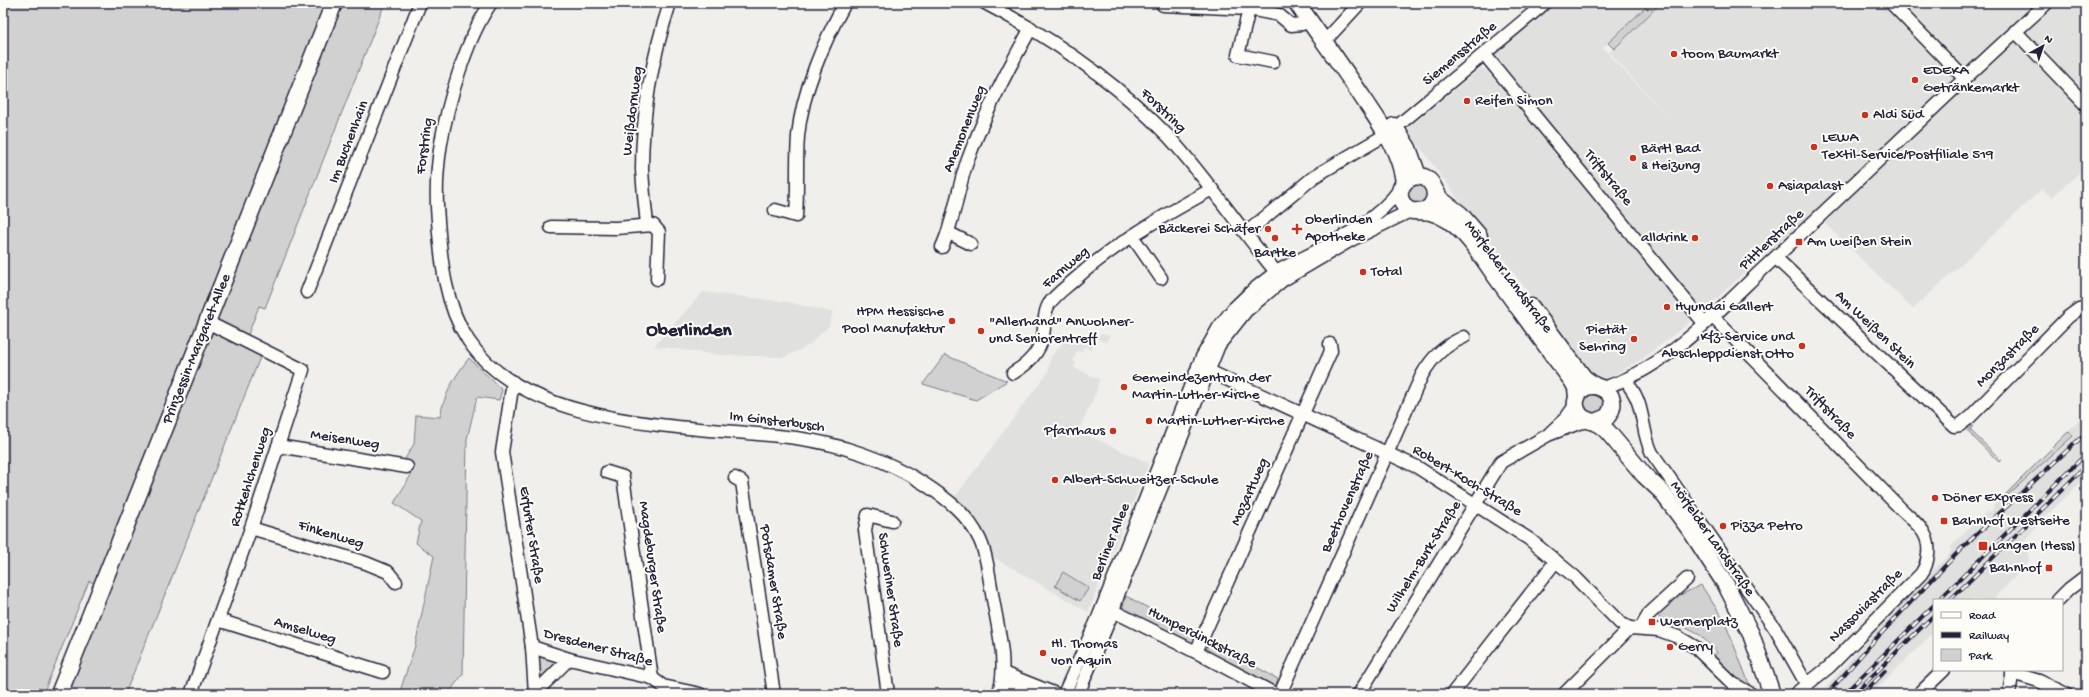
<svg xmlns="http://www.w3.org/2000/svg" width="2089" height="697" viewBox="0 0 2089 697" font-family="'Gochi Hand',sans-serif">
	<rect width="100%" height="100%" fill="#f0efec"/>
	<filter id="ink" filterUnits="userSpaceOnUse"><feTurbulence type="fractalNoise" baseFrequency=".025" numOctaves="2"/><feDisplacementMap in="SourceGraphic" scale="8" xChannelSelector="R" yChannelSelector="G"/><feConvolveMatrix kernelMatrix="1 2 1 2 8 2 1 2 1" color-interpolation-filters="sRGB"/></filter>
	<g filter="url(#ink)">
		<g fill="#e0e0df">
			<path d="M1545,3H1650L1603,48L1675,125L1609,52L1660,3H2086V167L2052,197L2042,189L1913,309L1813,212L1778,245L1761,257L1698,316L1485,55Z"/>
			<path d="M1481,68L1486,70L1691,316L1689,323L1643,358L1616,374L1606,379L1598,378L1584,367L1410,134L1409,127Z"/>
			<path d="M703,292L787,302L833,312L829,326L809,345L785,357L718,355L654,346Z"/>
			<path d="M1102,334L1109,336L1106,342L1096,338L1091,350L1084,347L1082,352L1077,351L1073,361L1076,363L1074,368L1099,379L1096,393L1078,431L1149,463L1088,612L993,557L986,539L954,498L1048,372L1051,356L1064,342Z"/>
			<path d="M2086,413V478L2045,517L2024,541L2028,551L2029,561L2022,569L1993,600H1934V632L1871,694H1820L1877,629L1952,551L1950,548L1972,524L1988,511L1990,512L1994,508L1993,506Z"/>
		</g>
		<g fill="#d2d1d1" stroke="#7a7a86">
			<path d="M3,3H385L265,308L259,306L244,345L261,355L125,694H69L106,588L89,581L43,694H3Z"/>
			<path d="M1650,3H1661L1614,49L1608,43Z"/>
			<circle cx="1418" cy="194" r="10"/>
			<path d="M945,355L1007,381L976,400L923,384Z"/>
			<path d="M469,358L502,390L499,400L477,397L467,439L463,674L448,694H399L415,646L434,556L416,543L421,521L394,503L411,475L402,468L403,462L414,444L416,415L440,417C444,394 455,376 469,358Z"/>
			<circle cx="1594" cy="404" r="10"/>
			<path d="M1972,425L1973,426L1970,430L2001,460L1999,462L1968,432V430Z"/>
			<path d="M2069,431L2073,436L1999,503L1998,502Z"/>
			<path d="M1063,572L1089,588L1080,601L1055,586Z"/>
			<path d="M1701,585L1724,620L1750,686L1741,682L1713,659L1717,652L1700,635L1672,621L1670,626L1663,623L1656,612L1666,602Z"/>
			<path d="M1126,596L1198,635L1193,644L1122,610Z"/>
			<path d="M1209,641L1278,679L1275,686L1271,687L1206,651Z"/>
			<path d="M542,655L559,662L540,681L538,660Z"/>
		</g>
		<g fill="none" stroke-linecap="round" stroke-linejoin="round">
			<defs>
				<g id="minor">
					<path d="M491,3C476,24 467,48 459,72C443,121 433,169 438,221C441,261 445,305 468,340C529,433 699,425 796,438C840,444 886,459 923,483C946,498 968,514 980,540C987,555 988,571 991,587C995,618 1010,665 998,694"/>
					<path d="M985,3C1052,38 1116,82 1168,136C1209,181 1242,232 1281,278"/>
					<path d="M1891,3L1964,78"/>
					<path d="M1163,5L1249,9L1279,15L1291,25L1302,24L1309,20"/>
					<path d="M1249,9L1238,55L1273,62"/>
					<path d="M2015,31L2086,105"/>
					<path d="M1325,41L1360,3"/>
					<path d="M1485,55L1704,323"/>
					<path d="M1395,128L1545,3"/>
					<path d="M775,210L796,216C798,189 796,162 798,136C802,92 824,41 845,3"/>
					<path d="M647,224C645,206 643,187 642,169C642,114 653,55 670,3"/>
					<path d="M551,227L616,228L653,225L659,232L657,279"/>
					<path d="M949,233L971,244"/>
					<path d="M1246,233L1315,176L1387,134"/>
					<path d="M1132,236L1161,278"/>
					<path d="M942,247C954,221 957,192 966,165C983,117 1006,72 1031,28"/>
					<path d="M1776,258L1954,426L1960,425L1970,417L2068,317L2079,309L2086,307"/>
					<path d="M307,292L420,3"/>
					<path d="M1712,316L1900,508C1914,522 1931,532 1928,554C1927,562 1926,567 1921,574L1829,667L1795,694"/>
					<path d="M1198,366L1417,467L1529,539L1575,577L1620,623L1630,628L1659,630L1678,637L1695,647L1732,683L1751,694"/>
					<path d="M1013,373C1030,363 1043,349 1044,328C1045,320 1044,312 1049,304C1055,295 1065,288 1073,281C1114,244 1163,216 1212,189"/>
					<path d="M513,382L502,452L532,647L535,693"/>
					<path d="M1630,387C1645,406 1641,432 1652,453L1776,630L1807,685"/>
					<path d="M1602,388C1664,371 1719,310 1765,267C1860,180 1951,89 2047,3"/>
					<path d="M1550,433L1566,418L1576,404"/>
					<path d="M278,446L407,467"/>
					<path d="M607,472L623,477L652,678"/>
					<path d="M735,478L742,482L774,694"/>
					<path d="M251,528L366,563L388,572L396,582"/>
					<path d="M2058,600L2069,589L2086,576"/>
					<path d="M1113,611L1196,652L1275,694"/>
					<path d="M218,620L383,672"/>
					<path d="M1641,628L1649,614L1687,579"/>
					<path d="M532,647L569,659L652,678L663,686L700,694"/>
					<path d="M1196,652L1331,351L1330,344"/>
					<path d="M1003,673L1056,694"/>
					<path d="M2012,673L2039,681L2066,694"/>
					<path d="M1002,685L1026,694"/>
					<path d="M191,694L251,528L303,370L207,322"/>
					<path d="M534,694L569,659"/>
					<path d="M888,694L865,530L868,515L892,521"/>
					<path d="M1064,694L1098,618L1202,357L1219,327L1233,309L1253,290L1276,272C1318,249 1372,228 1400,189"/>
					<path d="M1078,694L1113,611L1119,592L1219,345L1246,311L1283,280L1351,240L1410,211"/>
					<path d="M1280,694L1422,375C1433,356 1444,346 1464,337"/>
					<path d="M1359,694L1501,462L1548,435L1579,423L1589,421"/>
					<path d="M1452,694L1556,561"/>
					<path d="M1564,694L1630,628"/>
					<path d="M1919,694L1944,670"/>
					<path d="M2009,694L2013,670"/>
				</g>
				<g id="major">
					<path d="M1297,3C1319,35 1342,66 1363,98C1381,125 1400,150 1404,182"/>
					<path d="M1394,126L1408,148L1417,173L1421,177"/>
					<path d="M1435,190L1440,199L1460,214L1479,236"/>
					<path d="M1424,211C1439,203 1438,185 1424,177C1408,173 1393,189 1403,204C1410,216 1420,209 1430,212C1443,215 1456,225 1465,235C1478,249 1488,266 1499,281C1524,315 1548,349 1573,382L1576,388L1577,397"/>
					<path d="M1531,307L1584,378L1595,386"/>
					<path d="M1595,422L1607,417C1628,390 1581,372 1576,401C1575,406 1577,411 1580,415C1585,421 1590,420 1596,423C1601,425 1605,429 1608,432L1644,475L1661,491L1691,531L1726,585L1751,634L1772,694"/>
					<path d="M59,694L334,3"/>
				</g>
			</defs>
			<use href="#minor" stroke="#22223b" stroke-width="15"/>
			<use href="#major" stroke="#22223b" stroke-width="19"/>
			<use href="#minor" stroke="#fdfcf7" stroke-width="12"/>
			<use href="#major" stroke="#fdfcf7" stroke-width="16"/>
			<defs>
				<g id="rail">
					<path d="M1939,600L2086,454"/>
					<path d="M1950,600L2086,466"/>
					<path d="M1827,694L1871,644L1963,547L2086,433"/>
					<path d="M1844,694L1934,605"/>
					<path d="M1854,694L1934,615"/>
					<path d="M1863,694L1885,671"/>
				</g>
			</defs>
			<use href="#rail" stroke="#22223b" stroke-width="4"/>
			<use href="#rail" stroke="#fdfcf7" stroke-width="2.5" stroke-dasharray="8" stroke-linecap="butt"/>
		</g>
	</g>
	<g fill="#c8321e" stroke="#fdfcf7" stroke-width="1.5">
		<circle cx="1674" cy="54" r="4"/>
		<circle cx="1915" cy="80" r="4"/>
		<circle cx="1467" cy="101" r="4"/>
		<circle cx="1865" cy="115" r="4"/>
		<circle cx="1814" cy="147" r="4"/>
		<circle cx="1633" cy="158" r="4"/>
		<circle cx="1770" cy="186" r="4"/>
		<circle cx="1268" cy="229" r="4"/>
		<path d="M1295 223h4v4h4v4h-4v4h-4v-4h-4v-4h4z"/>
		<circle cx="1275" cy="238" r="4"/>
		<circle cx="1695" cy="238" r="4"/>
		<rect x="1795" y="238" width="8" height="8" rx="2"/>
		<circle cx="1363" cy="272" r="4"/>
		<circle cx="1667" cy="307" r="4"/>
		<circle cx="952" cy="321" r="4"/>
		<circle cx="981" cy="331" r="4"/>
		<circle cx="1634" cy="339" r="4"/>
		<circle cx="1802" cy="346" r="4"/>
		<circle cx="1124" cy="387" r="4"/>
		<circle cx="1149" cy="421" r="4"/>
		<circle cx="1113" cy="431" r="4"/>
		<circle cx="1055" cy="480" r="4"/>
		<circle cx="1935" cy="498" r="4"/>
		<rect x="1940" y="517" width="8" height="8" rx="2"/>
		<circle cx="1723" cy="526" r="4"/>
		<rect x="1978" y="541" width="10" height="10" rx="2"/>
		<rect x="2045" y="564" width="8" height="8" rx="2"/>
		<rect x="1648" y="618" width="8" height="8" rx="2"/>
		<circle cx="1670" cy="647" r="4"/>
		<circle cx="1043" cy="653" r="4"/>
	</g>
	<g text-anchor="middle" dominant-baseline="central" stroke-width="4" stroke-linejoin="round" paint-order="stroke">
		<g font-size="15" fill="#22223b" stroke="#fdfcf7">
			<text transform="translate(1460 54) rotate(-40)">Siemensstraße</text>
			<text transform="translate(633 111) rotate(-83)">Weißdornweg</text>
			<text transform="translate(1163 111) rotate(44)">Forstring</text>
			<text transform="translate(965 129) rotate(-68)">Anemonenweg</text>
			<text transform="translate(349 142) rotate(-69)">Im Buchenhain</text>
			<text transform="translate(425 146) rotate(-82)">Forstring</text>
			<text transform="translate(1608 178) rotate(51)">Triftstraße</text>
			<text transform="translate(1772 240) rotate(-43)">Pittlerstraße</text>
			<text transform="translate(1066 268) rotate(-41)">Farnweg</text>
			<text transform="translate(1508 277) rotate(53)">Mörfelder Landstraße</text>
			<text transform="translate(1875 330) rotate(44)">Am Weißen Stein</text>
			<text transform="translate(197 349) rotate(-68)">Prinzessin-Margaret-Allee</text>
			<text transform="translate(2008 356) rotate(-45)">Monzastraße</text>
			<text transform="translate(1830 413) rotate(46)">Triftstraße</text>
			<text transform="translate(777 422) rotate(7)">Im Ginsterbusch</text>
			<text transform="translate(345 440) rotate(9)">Meisenweg</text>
			<text transform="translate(251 477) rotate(-72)">Rotkehlchenweg</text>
			<text transform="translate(1467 481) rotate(31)">Robert-Koch-Straße</text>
			<text transform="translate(1250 492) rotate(-66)">Mozartweg</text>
			<text transform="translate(1348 502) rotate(-66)">Beethovenstraße</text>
			<text transform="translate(331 535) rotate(17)">Finkenweg</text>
			<text transform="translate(531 535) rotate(81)">Erfurter Straße</text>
			<text transform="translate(1712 539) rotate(55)">Mörfelder Landstraße</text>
			<text transform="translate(1111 542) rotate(-68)">Berliner Allee</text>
			<text transform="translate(1424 557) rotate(-58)">Wilhelm-Burk-Straße</text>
			<text transform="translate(652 567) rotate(82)">Magdeburger Straße</text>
			<text transform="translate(773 582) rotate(81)">Potsdamer Straße</text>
			<text transform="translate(890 590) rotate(82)">Schweriner Straße</text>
			<text transform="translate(1866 606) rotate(-45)">Nassoviastraße</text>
			<text transform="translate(305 631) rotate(17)">Amselweg</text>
			<text transform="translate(1202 638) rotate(27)">Humperdinckstraße</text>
			<text transform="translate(598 648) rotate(15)">Dresdener Straße</text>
		</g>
		<g font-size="15" fill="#22223b" stroke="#fdfcf7" text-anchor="start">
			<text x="1682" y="54">toom Baumarkt</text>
			<text x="1923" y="71">EDEKA<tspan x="1923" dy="17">Getränkemarkt</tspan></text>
			<text x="1475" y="101">Reifen Simon</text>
			<text x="1873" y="115">Aldi Süd</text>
			<text x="1822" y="138">LEWA<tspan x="1822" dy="17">Textil-Service/Postfiliale 519</tspan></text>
			<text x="1641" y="149">Bärtl Bad<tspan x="1641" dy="17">&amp; Heizung</tspan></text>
			<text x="1778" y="186">Asiapalast</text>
			<text x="1305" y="220">Oberlinden<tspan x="1305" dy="17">Apotheke</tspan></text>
			<text x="1260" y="229" text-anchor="end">Bäckerei Schäfer</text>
			<text x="1687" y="238" text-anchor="end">alldrink</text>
			<text x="1807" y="242">Am weißen Stein</text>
			<text x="1275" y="253" text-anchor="middle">Bartke</text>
			<text x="1371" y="272">Total</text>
			<text x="1675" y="307">Hyundai Gallert</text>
			<text x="944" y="312" text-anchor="end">HPM Hessische<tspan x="944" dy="17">Pool Manufaktur</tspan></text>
			<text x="989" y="322">"Allerhand" Anwohner-<tspan x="989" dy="17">und Seniorentreff</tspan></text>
			<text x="1626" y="330" text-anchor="end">Pietät<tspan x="1626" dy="17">Sehring</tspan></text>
			<text x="1794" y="337" text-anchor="end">Kfz-Service und<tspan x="1794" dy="17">Abschleppdienst Otto</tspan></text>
			<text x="1132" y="378">Gemeindezentrum der<tspan x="1132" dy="17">Martin-Luther-Kirche</tspan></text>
			<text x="1157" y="421">Martin-Luther-Kirche</text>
			<text x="1105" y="431" text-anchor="end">Pfarrhaus</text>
			<text x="1063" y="480">Albert-Schweitzer-Schule</text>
			<text x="1943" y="498">Döner Express</text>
			<text x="1952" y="521">Bahnhof Westseite</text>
			<text x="1731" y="526">Pizza Petro</text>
			<text x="1992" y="546">Langen (Hess)</text>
			<text x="2041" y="568" text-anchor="end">Bahnhof</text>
			<text x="1660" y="622">Wernerplatz</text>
			<text x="1051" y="644">Hl. Thomas<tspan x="1051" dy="17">von Aquin</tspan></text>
			<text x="1678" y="647">Gerry</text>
		</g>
		<g font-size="19" font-weight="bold" fill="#22223b" stroke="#fdfcf7">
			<text x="689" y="331">Oberlinden</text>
		</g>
	</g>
	<rect width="2089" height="697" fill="none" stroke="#fdfcf7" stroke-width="16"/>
	<rect x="8" y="8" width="2073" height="681" fill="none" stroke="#22223b" stroke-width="1.5" filter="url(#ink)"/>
	<rect x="1933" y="599" width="130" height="72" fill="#fdfcf7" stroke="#a5a5ac"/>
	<rect x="1941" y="612" width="20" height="6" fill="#fdfcf7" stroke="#a5a5ac"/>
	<text x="1969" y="619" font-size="12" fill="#22223b">Road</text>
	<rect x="1941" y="632" width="20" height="6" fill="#22223b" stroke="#a5a5ac"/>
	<text x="1969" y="639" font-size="12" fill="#22223b">Railway</text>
	<rect x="1941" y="649" width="20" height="12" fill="#d2d1d1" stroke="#a5a5ac"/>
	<text x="1969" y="659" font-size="12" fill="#22223b">Park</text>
	<g transform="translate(2043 46) rotate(40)" stroke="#fdfcf7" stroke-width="3" paint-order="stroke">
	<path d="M0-3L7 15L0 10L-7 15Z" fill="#22223b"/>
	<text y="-6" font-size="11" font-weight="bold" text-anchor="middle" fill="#22223b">N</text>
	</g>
</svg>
